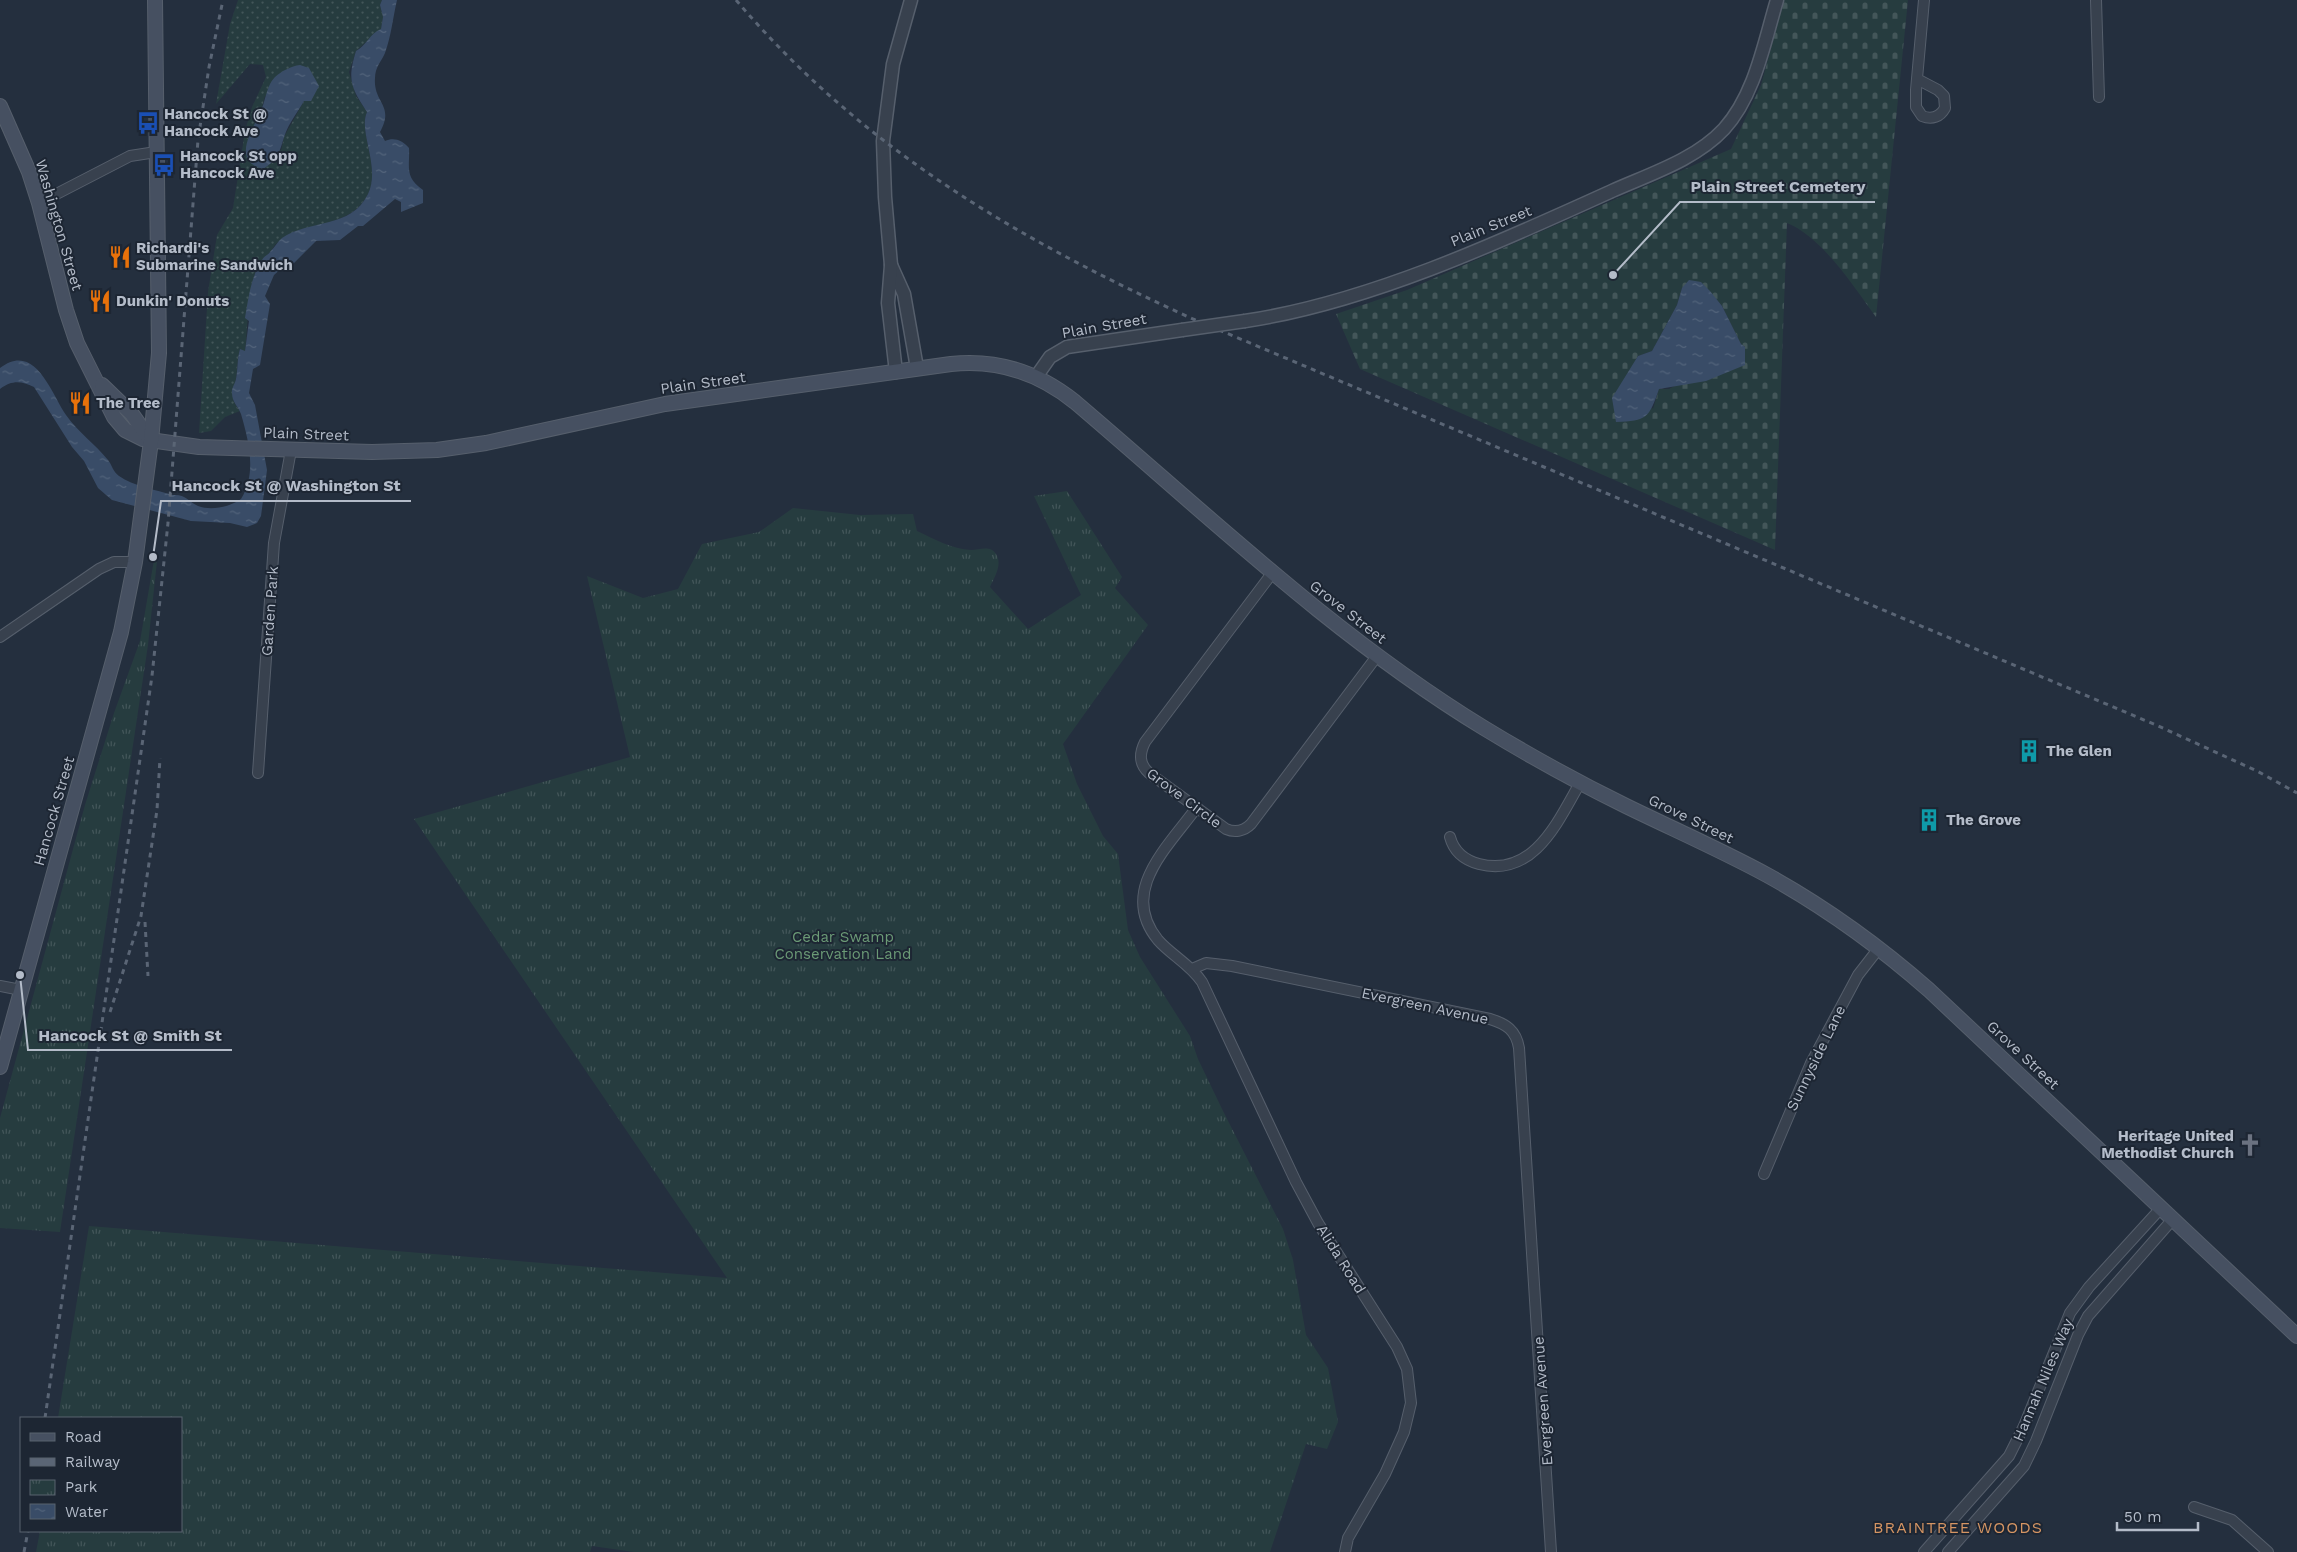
<svg xmlns="http://www.w3.org/2000/svg" width="2297" height="1552" viewBox="0 0 2297 1552" font-family="'Work Sans',sans-serif">
	<defs>
		<pattern id="grass-dots" width="8" height="8" patternUnits="userSpaceOnUse" patternTransform="scale(1.25)"><rect width="8" height="8" fill="#263c3f"/><path d="M2 2h.1M6 6h.1" fill="none" stroke="#435659" stroke-width="1.8" stroke-linecap="round"/></pattern>
		<pattern id="cemetery-stones" width="16" height="16" patternUnits="userSpaceOnUse" patternTransform="scale(1.25)"><rect width="16" height="16" fill="#263c3f"/><path d="M2 7V4a2 2 0 0 1 4 0v3zM10 15v-3a2 2 0 0 1 4 0v3z" fill="#435659"/></pattern>
		<pattern id="park-tufts" width="24" height="20" patternUnits="userSpaceOnUse" patternTransform="scale(1.25)"><rect width="24" height="20" fill="#263c3f"/><path d="M3 7l-1-3M5 7V3M7 7l1-3M15 17l-1-3M17 17v-4M19 17l1-3" fill="none" stroke="#435659"/></pattern>
		<pattern id="water-ripples" width="26" height="14" patternUnits="userSpaceOnUse" patternTransform="scale(1.25)"><rect width="26" height="14" fill="#394c67"/><path d="M2 4q2-2 4 0t4 0M15 11q2-2 4 0t4 0" fill="none" stroke="#53647b"/></pattern>
	</defs>
	<rect width="100%" height="100%" fill="#242f3e"/>
	<path fill="url(#grass-dots)" fill-rule="evenodd" d="M238,0H382L380,5L383,17L381,29L356,51L349,72L356,96L367,112C358,132 381,167 368,194C351,229 304,221 277,243C274,245 273,249 270,252C264,259 258,263 255,273C247,299 248,325 245,352L240,349C237,359 238,367 236,378C234,394 228,396 240,411L225,417L211,431L199,433L208,292L217,235L233,208L245,131L252,107L266,77L263,65L250,64L216,104L230,24ZM265,96L304,101L284,137L281,151L257,118L261,111Z"/>
	<path fill="url(#cemetery-stones)" fill-rule="evenodd" d="M1784,0H1908L1876,317C1854,287 1822,237 1787,223L1775,550L1360,369L1336,314L1407,290L1731,149L1761,85ZM1701,283L1722,306L1741,344L1745,347L1669,389H1659L1653,409L1627,376L1638,356L1652,351L1677,305L1682,288Z"/>
	<g fill="url(#park-tufts)">
		<path d="M1067,491L1122,577L1115,588L1148,625L1063,744L1077,784L1103,836L1118,854L1128,930L1140,957L1190,1036L1198,1059L1223,1111L1283,1229L1293,1260L1306,1335L1328,1368L1338,1422L1327,1449L1306,1444L1270,1552H634L592,1546L590,1552H36L40,1531H181V1418H58L89,1226L727,1278L414,819L630,757L587,576L643,598L678,589L702,544L759,532L793,508L860,515L913,514L917,531C934,539 952,549 971,550C980,550 990,545 996,554C1003,565 994,577 990,587L1028,629L1081,595L1034,496Z"/>
		<path d="M154,560L157,561L148,645L60,1232L0,1228V1118L85,805L114,713L140,641Z"/>
	</g>
	<g fill="url(#water-ripples)">
		<path d="M382,0H397C393,17 391,37 385,53C381,62 375,67 375,78C373,103 395,105 380,132L385,141C394,137 402,140 409,148C410,167 404,177 423,190V203L401,212V202L395,199L363,226H358L340,240L316,241L290,267L284,266L274,275L265,296L270,304L260,365L253,369L249,393L255,405L267,470L261,516L257,523L247,527L230,523L191,521L112,500L98,488L84,461L72,447L34,387C21,381 12,380 0,389V368C35,341 51,393 66,415C78,432 95,444 108,460C112,465 113,472 119,476C133,486 156,490 173,495C185,494 188,501 198,506C211,511 230,507 241,499C257,473 249,442 241,414C238,406 232,402 232,393C231,389 235,384 236,379C238,369 237,359 240,349L245,351L249,321L245,318C248,300 251,276 262,260C264,256 268,255 270,252C275,247 277,242 282,238C310,219 351,229 368,194C381,167 358,132 367,112C351,88 347,80 356,51C366,46 370,33 381,29L383,17L380,5Z"/>
		<path d="M300,65L309,68L319,86L311,101H304C300,108 295,115 291,122C279,141 285,156 263,169C229,160 255,127 262,108C266,98 267,85 275,77C282,71 291,66 300,65Z"/>
		<path d="M1689,280L1701,282L1710,291L1722,306L1741,344L1745,347V365L1706,381L1659,389C1649,418 1647,421 1616,422L1612,398L1638,356L1652,351L1677,305L1682,288Z"/>
	</g>
	<g fill="none" stroke-linecap="round" stroke-linejoin="round">
		<defs>
			<g id="minor">
				<path d="M2096,0L2099,97"/>
				<path d="M1917,79L1938,90L1944,96L1945,108C1940,117 1932,120 1922,116L1916,107V90L1924,0"/>
				<path d="M39,203L130,156L156,152"/>
				<path d="M1273,572L1145,742C1139,754 1139,764 1149,773L1226,829C1235,833 1244,831 1251,824L1377,656"/>
				<path d="M0,637L99,569L114,562H135"/>
				<path d="M258,773L274,543L291,450"/>
				<path d="M1197,807C1168,847 1118,891 1158,940C1171,955 1190,964 1202,982L1296,1182L1318,1223L1397,1347L1407,1369L1411,1403L1404,1432L1385,1474L1348,1538L1345,1552"/>
				<path d="M1450,837C1454,852 1464,860 1479,864C1534,878 1558,821 1580,783"/>
				<path d="M1192,969L1206,963L1232,966L1490,1019C1506,1024 1516,1030 1519,1048L1551,1552"/>
				<path d="M0,986L21,990"/>
				<path d="M1764,1174L1811,1063L1858,975L1879,948"/>
				<path d="M2194,1507L2232,1520L2268,1552"/>
				<path d="M1924,1552L2009,1456L2024,1426L2070,1313L2089,1287L2161,1208"/>
				<path d="M1948,1552L2024,1466L2036,1441L2078,1335L2088,1316L2173,1219"/>
			</g>
			<g id="tertiary">
				<path d="M891,265L904,294L917,368"/>
				<path d="M1245,321C1367,303 1500,242 1612,191C1650,174 1695,160 1724,129C1755,95 1764,43 1777,0"/>
				<path d="M896,372L888,303L891,265L885,197L883,141L893,64L911,0"/>
				<path d="M1036,377L1050,357L1067,347L1182,330"/>
			</g>
			<g id="secondary">
				<path d="M0,106L29,172L39,203L66,310L77,343L114,417L125,430L143,439L199,447L372,452L437,450L486,443L665,404L951,364C997,359 1039,373 1075,402C1208,515 1335,637 1484,728C1530,756 1577,782 1626,806C1673,829 1721,850 1767,875C1825,907 1879,946 1929,990L2297,1336"/>
				<path d="M102,385L132,414L151,441"/>
				<path d="M0,1067L121,632L135,562L151,441L159,353L155,0"/>
			</g>
		</defs>
		<use href="#minor" stroke="#565f6c" stroke-width="12"/>
		<use href="#tertiary" stroke="#565f6c" stroke-width="15"/>
		<use href="#secondary" stroke="#565f6c" stroke-width="16"/>
		<use href="#minor" stroke="#38414e" stroke-width="10"/>
		<use href="#tertiary" stroke="#38414e" stroke-width="12"/>
		<use href="#secondary" stroke="#465061" stroke-width="14"/>
		<g stroke="#5a6575" stroke-width="3" stroke-dasharray="5 5" stroke-linecap="butt">
			<path d="M736,0C863,149 1017,239 1193,319L2156,725L2257,771L2297,793"/>
			<path d="M145,922L148,976"/>
			<path d="M110,1012L141,916L157,810L160,758"/>
			<path d="M45,1418L152,676L168,523L198,140L209,67L223,0"/>
			<path d="M24,1552L28,1531"/>
		</g>
		<defs>
			<path id="tertiary-bridge" d="M1182,330L1245,321"/>
		</defs>
		<use href="#tertiary-bridge" stroke="#565f6c" stroke-width="15" stroke-linecap="butt"/>
		<use href="#tertiary-bridge" stroke="#38414e" stroke-width="12"/>
	</g>
	<defs>
		<symbol id="bus-bare" viewBox="-9 -9 18 18"><path d="M-5-6H5V4H4V6H2V4H-2V6H-4V4H-5ZM-3.5-4V0h7V-4ZM-3.5 1.2v1.5H-2V1.2ZM2 1.2v1.5H3.5V1.2Z" fill="#1a4fb4" stroke="#1d2633" stroke-width="2.5" paint-order="stroke"/></symbol>
		<symbol id="restaurant-bare" viewBox="-9 -9 18 18"><path d="M-5-6h1v4h1v-4h1v4h1v-4h1v5L-1.5 .5V6h-2V.5L-5-1ZM5-6V6H3V1.5H1.5Q1.5-4 5-6Z" fill="#e8710a" stroke="#1d2633" stroke-width="2.5" paint-order="stroke"/></symbol>
		<symbol id="building-bare" viewBox="-9 -9 18 18"><path d="M-4-6H4V6H1V3H-1V6H-4ZM-2.5-4.3h1.7v1.8h-1.7ZM.8-4.3h1.7v1.8H.8ZM-2.5-1h1.7V.8h-1.7ZM.8-1h1.7V.8H.8Z" fill="#0f9aa8" stroke="#1d2633" stroke-width="2.5" paint-order="stroke"/></symbol>
		<symbol id="church-bare" viewBox="-9 -9 18 18"><path d="M-1.2-6h2.4v3.5h3.3v2.4h-3.3V6h-2.4V-.1h-3.3v-2.4h3.3Z" fill="#6b7280" stroke="#1d2633" stroke-width="2.5" paint-order="stroke"/></symbol>
	</defs>
	<g fill-rule="evenodd">
		<use href="#bus-bare" x="132" y="107" width="32" height="32"/>
		<use href="#bus-bare" x="148" y="149" width="32" height="32"/>
		<use href="#restaurant-bare" x="104" y="241" width="32" height="32"/>
		<use href="#restaurant-bare" x="84" y="285" width="32" height="32"/>
		<use href="#restaurant-bare" x="64" y="387" width="32" height="32"/>
		<use href="#building-bare" x="2013" y="735" width="32" height="32"/>
		<use href="#building-bare" x="1913" y="804" width="32" height="32"/>
		<use href="#church-bare" x="2234" y="1129" width="32" height="32"/>
	</g>
	<g text-anchor="middle" dominant-baseline="central" stroke-width="4" stroke-linejoin="round" paint-order="stroke">
		<g font-size="15" font-weight="bold" fill="#b4bcc9" stroke="#1d2633" text-anchor="start">
			<text x="164" y="114">Hancock St @<tspan x="164" dy="17">Hancock Ave</tspan></text>
			<text x="180" y="156">Hancock St opp<tspan x="180" dy="17">Hancock Ave</tspan></text>
			<text x="136" y="248">Richardi's<tspan x="136" dy="17">Submarine Sandwich</tspan></text>
			<text x="116" y="301">Dunkin' Donuts</text>
			<text x="96" y="403">The Tree</text>
			<text x="2046" y="751">The Glen</text>
			<text x="1946" y="820">The Grove</text>
			<text x="2234" y="1136" text-anchor="end">Heritage United<tspan x="2234" dy="17">Methodist Church</tspan></text>
		</g>
		<g font-size="15" fill="#b4bcc9" stroke="#1d2633">
			<text transform="translate(59 225) rotate(74)">Washington Street</text>
			<text transform="translate(1491 226) rotate(-22)">Plain Street</text>
			<text transform="translate(1104 326) rotate(-10)">Plain Street</text>
			<text transform="translate(703 383) rotate(-8)">Plain Street</text>
			<text transform="translate(306 434) rotate(2)">Plain Street</text>
			<text transform="translate(270 611) rotate(-86)">Garden Park</text>
			<text transform="translate(1348 612) rotate(38)">Grove Street</text>
			<text transform="translate(1184 798) rotate(37)">Grove Circle</text>
			<text transform="translate(54 811) rotate(-74)">Hancock Street</text>
			<text transform="translate(1691 819) rotate(26)">Grove Street</text>
			<text transform="translate(1425 1006) rotate(12)">Evergreen Avenue</text>
			<text transform="translate(2023 1055) rotate(43)">Grove Street</text>
			<text transform="translate(1816 1058) rotate(-64)">Sunnyside Lane</text>
			<text transform="translate(1341 1259) rotate(58)">Alida Road</text>
			<text transform="translate(2043 1380) rotate(-67)">Hannah Niles Way</text>
			<text transform="translate(1543 1401) rotate(-94)">Evergreen Avenue</text>
		</g>
		<g font-size="15" fill="#6b9a76" stroke="#1d2633">
			<text x="843" y="937">Cedar Swamp<tspan x="843" dy="17">Conservation Land</tspan></text>
		</g>
		<g font-size="16" letter-spacing="1" fill="#d59563" stroke="#1d2633">
			<text x="1958" y="1527">BRAINTREE WOODS</text>
		</g>
	</g>
	<path fill="none" stroke="#b4bcc9" stroke-width="2" d="M1613 275L1680 202H1875M153 557L161 501H411M20 975L28 1050H232"/>
	<g fill="#b4bcc9" stroke="#1d2633" stroke-width="2">
		<circle cx="1613" cy="275" r="5"/>
		<circle cx="153" cy="557" r="5"/>
		<circle cx="20" cy="975" r="5"/>
	</g>
	<g font-size="16" text-anchor="middle" font-weight="bold" fill="#b4bcc9" stroke="#1d2633" stroke-width="4" stroke-linejoin="round" paint-order="stroke">
		<text x="1778" y="192">Plain Street Cemetery</text>
		<text x="286" y="491">Hancock St @ Washington St</text>
		<text x="130" y="1041">Hancock St @ Smith St</text>
	</g>
	<rect x="20" y="1417" width="162" height="115" fill="#1d2633" stroke="#59626f"/>
	<rect x="30" y="1433" width="25" height="8" fill="#465061" stroke="#59626f"/>
	<text x="65" y="1442" font-size="15" fill="#b4bcc9">Road</text>
	<rect x="30" y="1458" width="25" height="8" fill="#5a6575" stroke="#59626f"/>
	<text x="65" y="1467" font-size="15" fill="#b4bcc9">Railway</text>
	<rect x="30" y="1480" width="25" height="15" fill="url(#park-tufts)" stroke="#59626f"/>
	<text x="65" y="1492" font-size="15" fill="#b4bcc9">Park</text>
	<rect x="30" y="1504" width="25" height="15" fill="url(#water-ripples)" stroke="#59626f"/>
	<text x="65" y="1517" font-size="15" fill="#b4bcc9">Water</text>
	<path d="M2117 1522v8h81v-8" fill="none" stroke="#b4bcc9" stroke-width="2.5"/>
	<text x="2124" y="1522" font-size="15" fill="#b4bcc9" stroke="#1d2633" stroke-width="4" paint-order="stroke">50 m</text>
</svg>
